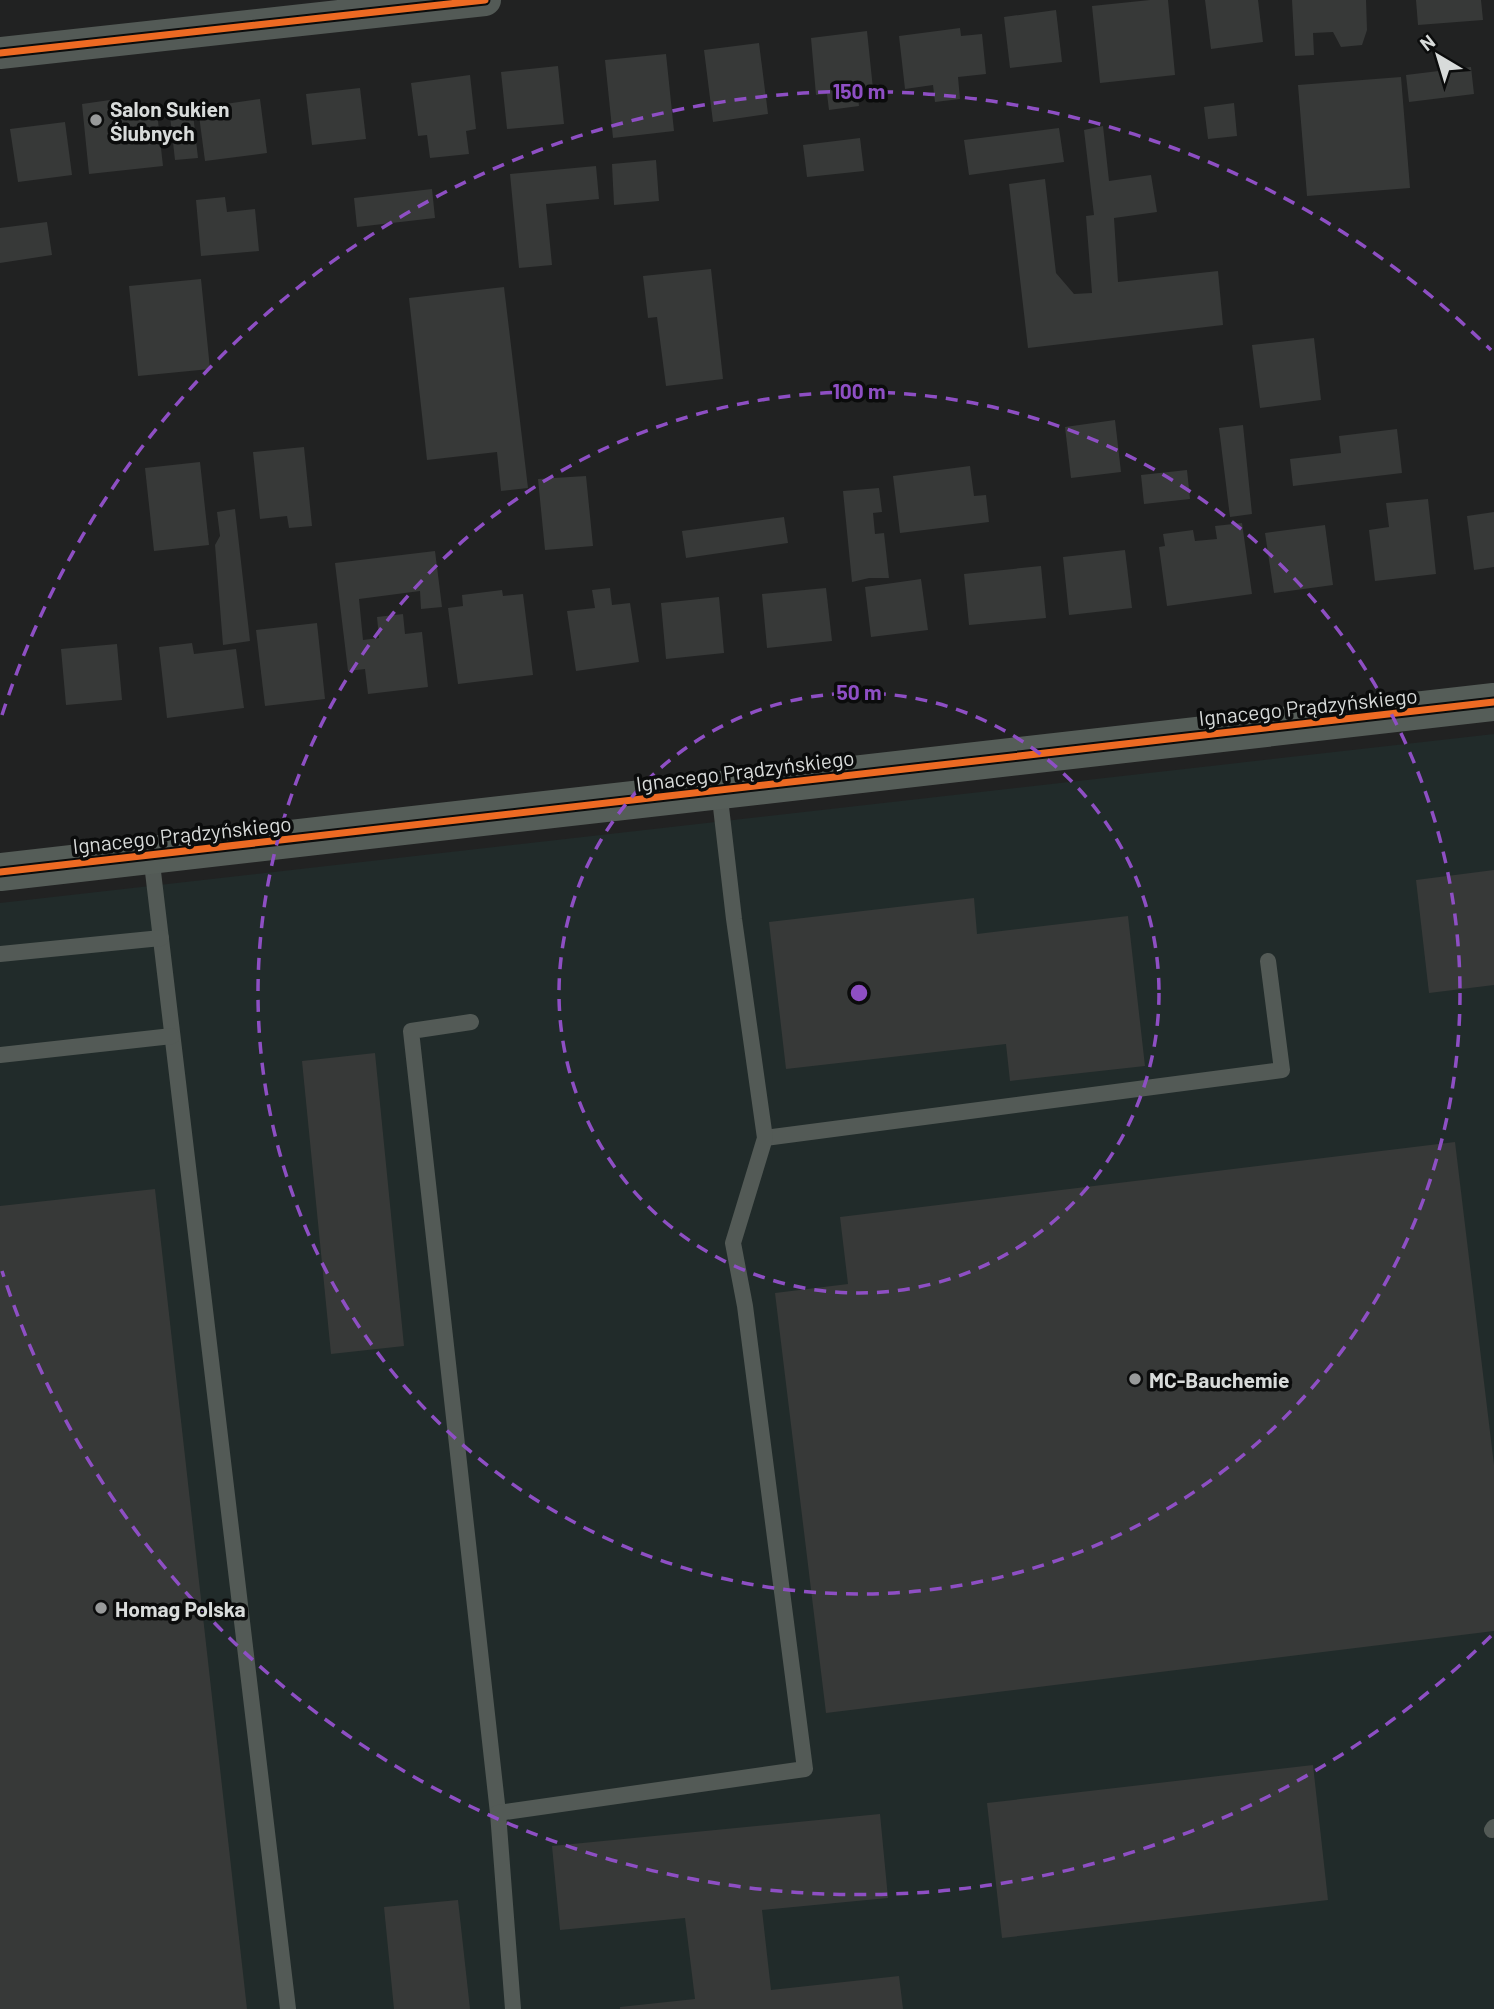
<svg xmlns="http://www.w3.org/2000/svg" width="1494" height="2009" viewBox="0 0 1494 2009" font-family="Barlow,sans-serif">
	<rect width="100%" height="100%" fill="#212222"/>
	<path fill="#212b2a" d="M1494,734V2009H0V903Z"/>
	<g fill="#373938">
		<path d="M1150,0H1168L1175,75L1100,83L1092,6Z"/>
		<path d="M1205,0H1258L1263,42L1211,49Z"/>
		<path d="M1292,0H1366L1367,30L1362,45L1341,47L1333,32L1313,33L1314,55L1295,56Z"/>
		<path d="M1416,0H1481L1483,20L1418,25Z"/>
		<path d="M1056,10L1062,62L1010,68L1004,17Z"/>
		<path d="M960,28L961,36L982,34L986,74L958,77L960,99L935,102L933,85L905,89L899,36Z"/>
		<path d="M867,31L873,89L857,90L859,106L829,110L827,94L816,95L811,38Z"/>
		<path d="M759,43L768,114L713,122L704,50Z"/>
		<path d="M666,54L674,131L613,138L605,60Z"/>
		<path d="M558,66L564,124L507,129L501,72Z"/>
		<path d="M1471,67L1474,94L1409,102L1406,75Z"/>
		<path d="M470,75L476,129L466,131L469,154L430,158L427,135L418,136L411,83Z"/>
		<path d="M1401,77L1410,188L1307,196L1298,85Z"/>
		<path d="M360,88L366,139L312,145L306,94Z"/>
		<path d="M260,99L267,153L205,161L198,108Z"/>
		<path d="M110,100L112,117L157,112L163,166L89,174L82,104Z"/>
		<path d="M1234,103L1237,136L1208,139L1204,107Z"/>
		<path d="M192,105L198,158L175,160L169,107Z"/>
		<path d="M65,122L72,175L18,182L10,129Z"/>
		<path d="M1103,126L1109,181L1151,175L1157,212L1114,218L1118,282L1218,271L1223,325L1028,348L1009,184L1045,179L1056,273L1074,294L1092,293L1086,216L1094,215L1084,130Z"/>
		<path d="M1059,128L1064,162L969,175L964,140Z"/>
		<path d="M860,138L864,171L807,177L803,145Z"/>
		<path d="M656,160L659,201L614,205L612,164Z"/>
		<path d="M596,166L599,199L546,204L552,265L519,268L510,174Z"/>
		<path d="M432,189L435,218L357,227L354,198Z"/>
		<path d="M225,197L227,212L255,209L259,251L201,256L196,200Z"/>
		<path d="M47,222L52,255L0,263V228Z"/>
		<path d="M711,269L723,379L666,386L657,317L648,318L643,276Z"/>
		<path d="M201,279L210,369L138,376L129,286Z"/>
		<path d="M504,287L528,488L501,491L497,452L427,460L409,298Z"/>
		<path d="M1314,338L1321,400L1260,408L1252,345Z"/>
		<path d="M1115,420L1121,472L1071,478L1065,427Z"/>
		<path d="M1243,425L1252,514L1230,517L1219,428Z"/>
		<path d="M1397,429L1402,473L1293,486L1290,459L1341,453L1339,436Z"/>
		<path d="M304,447L312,526L289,528L287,516L260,519L253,452Z"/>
		<path d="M200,462L209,545L154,551L145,468Z"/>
		<path d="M970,466L974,496L986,495L989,522L900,533L893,476Z"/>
		<path d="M1187,470L1190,499L1144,504L1141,475Z"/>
		<path d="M586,476L593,546L545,550L538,479Z"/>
		<path d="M879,488L882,512L873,513L875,534L884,533L889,578H869L852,582L843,491Z"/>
		<path d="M1428,499L1436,574L1375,581L1369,530L1389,527L1386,503Z"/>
		<path d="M235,509L250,641L223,645L215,545L220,536L217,512Z"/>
		<path d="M1494,512V567L1474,570L1467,516Z"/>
		<path d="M784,517L788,543L686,558L682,531Z"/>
		<path d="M1242,523L1252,594L1167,606L1159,547L1165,546L1163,534L1193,530L1195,541L1217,539L1215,526Z"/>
		<path d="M1325,525L1333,585L1274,593L1265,533Z"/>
		<path d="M1125,550L1132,608L1069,615L1063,557Z"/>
		<path d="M435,551L442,607L421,609L420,591L359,599L363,640L379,638L377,617L403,614L405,634L422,632L428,687L368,694L365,669L348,671L335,563Z"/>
		<path d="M1041,566L1046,618L969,625L964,574Z"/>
		<path d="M921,579L928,630L871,637L865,587Z"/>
		<path d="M610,588L612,605L630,603L639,662L576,671L567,611L595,608L592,590Z"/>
		<path d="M826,588L832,641L767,648L762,594Z"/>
		<path d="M502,590L503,596L523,594L533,675L458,684L448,608L463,606L462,595Z"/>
		<path d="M719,597L724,653L666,659L661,603Z"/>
		<path d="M317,623L325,699L265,706L256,630Z"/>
		<path d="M192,643L194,654L236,649L244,708L167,718L159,647Z"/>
		<path d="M117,644L122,700L66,705L61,649Z"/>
		<path d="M1494,870V985L1429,993L1416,880Z"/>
		<path d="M974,898L977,934L1128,916L1145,1066L1010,1081L1006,1044L786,1069L769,922Z"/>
		<path d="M375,1053L404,1346L331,1354L302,1061Z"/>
		<path d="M1455,1142L1494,1465V1631L826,1713L775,1293L848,1284L840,1217Z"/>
		<path d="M155,1189L247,2009H0V1206Z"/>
		<path d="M1313,1765L1328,1900L1002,1938L987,1803Z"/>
		<path d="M880,1814L888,1898L762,1910L771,1990L899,1976L903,2009H620V2007L695,1999L685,1918L560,1930L552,1846Z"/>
		<path d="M458,1900L470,2009H394L384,1907Z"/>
	</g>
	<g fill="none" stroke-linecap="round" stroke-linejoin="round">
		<g stroke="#535a56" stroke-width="16">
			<path d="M151,855L288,2009"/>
			<path d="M0,954L161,938"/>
			<path d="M471,1022L411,1031L498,1813L513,2009"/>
			<path d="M0,1055L172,1036"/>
			<path d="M765,1138L1282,1070L1268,961"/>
			<path d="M498,1813L805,1769L745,1306L733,1243L765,1138L734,919L719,790"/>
			<path d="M1492,1830L1494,1827"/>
		</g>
		<path stroke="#535a56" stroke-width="32" d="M0,53L485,0"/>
		<path stroke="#555d58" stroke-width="38" d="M0,872L1494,702"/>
		<defs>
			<g id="cycleway">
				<path d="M0,53L485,0"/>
				<path d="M0,872L1494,702"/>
			</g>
		</defs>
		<use href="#cycleway" stroke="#0b0c0c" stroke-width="11"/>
		<use href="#cycleway" stroke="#ed6a23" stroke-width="7"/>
	</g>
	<g fill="none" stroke="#8e4fc4" stroke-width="3.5" stroke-dasharray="12 9">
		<circle cx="859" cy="993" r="300"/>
		<circle cx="859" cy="993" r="601"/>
		<path d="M1491 1636A901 901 0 0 1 2 1271M2 715A901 901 0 0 1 1491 350"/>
	</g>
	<g fill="#989a9a" stroke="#0b0c0c" stroke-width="2.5">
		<circle cx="96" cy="120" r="7"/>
		<circle cx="1135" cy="1379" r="7"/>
		<circle cx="101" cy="1608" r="7"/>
	</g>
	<g text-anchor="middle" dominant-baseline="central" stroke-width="7" stroke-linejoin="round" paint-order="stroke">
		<g font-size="21" font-weight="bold" fill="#d8dbda" stroke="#0b0c0c" text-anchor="start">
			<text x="110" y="108">Salon Sukien<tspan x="110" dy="24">Ślubnych</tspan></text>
			<text x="1149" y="1379">MC-Bauchemie</text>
			<text x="115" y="1608">Homag Polska</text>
		</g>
		<g font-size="21" fill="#d8dbda" stroke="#0b0c0c">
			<text transform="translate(1308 706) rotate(-6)">Ignacego Prądzyńskiego</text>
			<text transform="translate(745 770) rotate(-7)">Ignacego Prądzyńskiego</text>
			<text transform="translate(182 834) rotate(-6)">Ignacego Prądzyńskiego</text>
		</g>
	</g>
	<circle cx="859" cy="993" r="10" fill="#8e4fc4" stroke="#0b0c0c" stroke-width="3.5"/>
	<g font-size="21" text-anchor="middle" font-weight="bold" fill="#8e4fc4" stroke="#0b0c0c" stroke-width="7" stroke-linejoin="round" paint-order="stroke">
		<text x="859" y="99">150 m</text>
		<text x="859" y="399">100 m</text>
		<text x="859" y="700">50 m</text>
	</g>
	<g transform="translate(1438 56) rotate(322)" stroke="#0b0c0c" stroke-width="5" paint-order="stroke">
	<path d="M0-5L12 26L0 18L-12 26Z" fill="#d8dbda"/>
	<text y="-10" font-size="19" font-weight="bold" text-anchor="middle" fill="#d8dbda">N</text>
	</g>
</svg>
